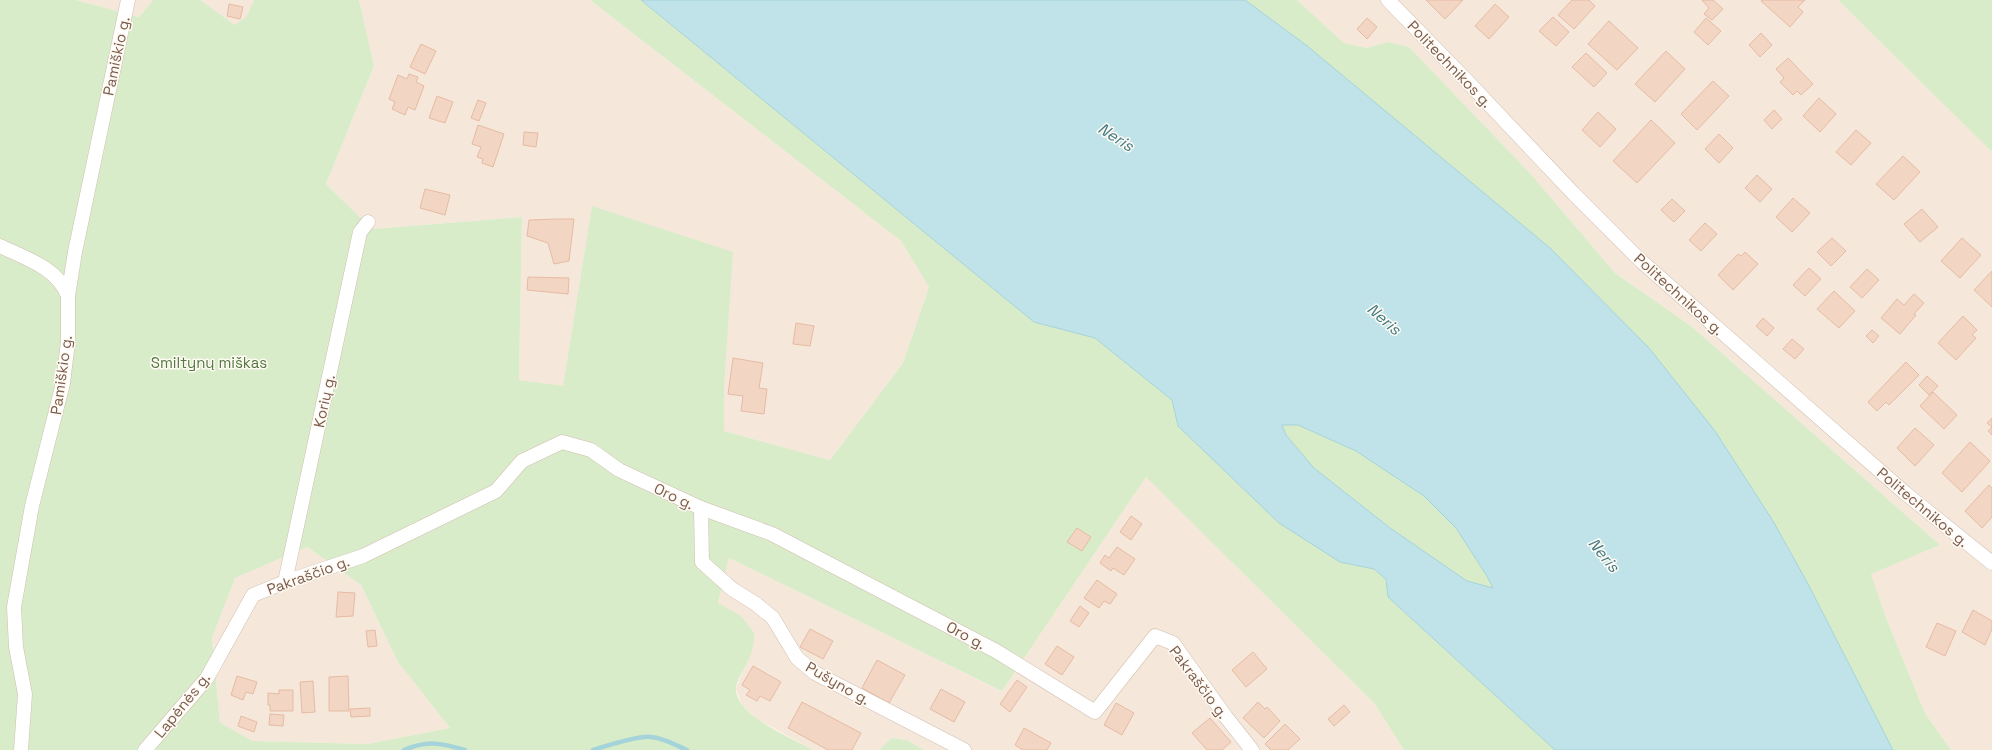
<svg xmlns="http://www.w3.org/2000/svg" width="1992" height="750" viewBox="0 0 1992 750" font-family="'Space Grotesk',sans-serif">
	<rect width="100%" height="100%" fill="#fdf6ec"/>
	<g fill="#f5e8da">
		<path d="M76,0H153L139,17Z"/>
		<path d="M200,0H254L246,17L235,25Z"/>
		<path d="M359,0H590L901,241L929,287L903,363L830,460L724,431V386L592,207L563,387L519,380L522,217L372,229L326,184L374,66Z"/>
		<path d="M1297,0H1838L1992,152V750H1951L1925,713L1886,618L1870,574L1940,545L1691,326L1615,273L1529,172L1409,47L1388,42L1366,48L1344,43Z"/>
		<path d="M1146,477L1374,703L1404,750H924L907,740L891,738L879,750H813L757,719L742,705L736,689L743,669L752,651L718,603L729,558L1002,691Z"/>
		<path d="M307,547L361,585L398,662L450,728L367,744L253,741L220,724L212,638L235,578Z"/>
	</g>
	<g fill="#d8ecc9" fill-rule="evenodd">
		<path d="M0,0H76L139,17L153,0H200L235,25L246,17L254,0H359L374,66L326,184L372,229L522,217L519,380L563,386L592,206L733,252L724,386V431L830,460L903,363L929,287L901,241L590,0H641L1034,322L1095,338L1172,400L1178,426L1340,562L1374,569L1386,579L1388,597L1555,750H1404L1374,703L1146,477L1002,691L729,558L718,603L741,616L754,633C754,638 754,645 752,651C748,664 738,675 736,688C734,715 794,739 813,750H0ZM307,547L361,585L398,662L450,728L367,744L253,741L220,723L212,638L235,578Z"/>
		<path d="M1245,0H1297L1344,43L1366,48L1388,42L1409,47L1529,172L1615,273L1691,326L1940,545L1871,574L1886,618L1925,713L1951,750H1893L1807,582L1773,521L1715,431L1306,45Z"/>
		<path d="M1838,0H1992V152Z"/>
		<path d="M1282,425H1298L1356,451L1424,496L1456,528L1487,576L1493,588L1467,581L1390,528L1314,468L1286,435Z"/>
		<path d="M891,738L907,740L924,750H879Z"/>
	</g>
	<path fill="#bfe3e8" stroke="#a5d3da" fill-rule="evenodd" d="M641,0H1245L1306,45L1550,248L1649,348L1715,431L1773,521L1807,582L1893,750H1555L1388,597L1386,579L1374,569L1340,562L1279,523L1178,426L1172,400L1095,338L1034,322ZM1282,425H1298L1356,451L1424,496L1456,528L1487,576L1493,588L1467,581L1390,528L1314,468L1286,435Z"/>
	<g fill="none" stroke-linecap="round" stroke-linejoin="round">
		<g stroke="#a5d3da" stroke-width="4.5">
			<path d="M404,750C428,740 441,743 465,750"/>
			<path d="M593,750C606,746 639,735 651,737C664,738 675,745 687,750"/>
		</g>
	</g>
	<g fill="#f3d5c3" stroke="#e6bba3">
		<path d="M1426,0H1463L1445,19Z"/>
		<path d="M1572,0H1589L1595,6L1574,29L1558,15Z"/>
		<path d="M1702,0H1713L1723,9L1712,20L1704,14L1709,8Z"/>
		<path d="M1763,0H1805L1798,7L1803,12L1790,27L1761,1Z"/>
		<path d="M229,4L243,7L240,19L227,16Z"/>
		<path d="M1495,4L1509,17L1489,39L1475,26Z"/>
		<path d="M1553,17L1569,32L1556,46L1539,31Z"/>
		<path d="M1367,18L1377,27L1367,39L1357,29Z"/>
		<path d="M1706,18L1721,31L1708,45L1694,32Z"/>
		<path d="M1609,21L1638,48L1617,70L1588,44Z"/>
		<path d="M1761,33L1772,45L1760,57L1749,45Z"/>
		<path d="M421,44L436,51L425,74L410,67Z"/>
		<path d="M1666,51L1685,69L1655,102L1635,84Z"/>
		<path d="M1586,53L1607,73L1594,87L1572,67Z"/>
		<path d="M1788,58L1813,84L1801,95L1797,91L1793,95L1780,82L1784,78L1776,69Z"/>
		<path d="M409,74L418,77L416,82L424,86L415,110L408,107L405,115L392,109L395,102L389,99L398,75L407,79Z"/>
		<path d="M1713,81L1729,96L1697,130L1681,114Z"/>
		<path d="M437,96L453,102L445,123L429,118Z"/>
		<path d="M1819,98L1836,114L1820,132L1803,116Z"/>
		<path d="M478,100L486,103L479,121L471,118Z"/>
		<path d="M1774,110L1782,119L1772,129L1764,120Z"/>
		<path d="M1598,112L1616,129L1600,147L1582,130Z"/>
		<path d="M1651,120L1675,143L1637,183L1613,161Z"/>
		<path d="M478,125L504,134L493,167L482,163L483,159L477,157L481,147L472,144Z"/>
		<path d="M1856,130L1871,143L1851,165L1836,152Z"/>
		<path d="M524,132L538,133L536,147L523,145Z"/>
		<path d="M1719,134L1733,148L1719,163L1705,149Z"/>
		<path d="M1903,156L1920,172L1894,200L1876,184Z"/>
		<path d="M1757,175L1772,189L1760,202L1745,188Z"/>
		<path d="M425,189L450,195L445,215L420,208Z"/>
		<path d="M1793,198L1810,213L1792,232L1776,217Z"/>
		<path d="M1672,199L1685,211L1674,222L1661,210Z"/>
		<path d="M1922,209L1938,227L1920,242L1904,224Z"/>
		<path d="M558,219H574L569,261L554,264L548,243L527,236L529,220Z"/>
		<path d="M1705,223L1717,234L1701,251L1689,240Z"/>
		<path d="M1832,238L1846,251L1831,266L1817,252Z"/>
		<path d="M1962,238L1981,255L1960,278L1941,261Z"/>
		<path d="M1745,252L1758,264L1733,290L1718,275L1738,254L1741,256Z"/>
		<path d="M1809,268L1821,279L1805,296L1793,285Z"/>
		<path d="M1867,269L1879,280L1862,298L1850,287Z"/>
		<path d="M1992,271V307L1974,290Z"/>
		<path d="M528,277L569,278L568,294L527,290Z"/>
		<path d="M1834,291L1855,311L1839,328L1817,309Z"/>
		<path d="M1914,294L1924,303L1914,314L1916,315L1900,334L1881,318L1897,299L1904,305Z"/>
		<path d="M1963,316L1977,330L1972,335L1976,338L1956,360L1938,343Z"/>
		<path d="M1763,318L1774,328L1767,336L1756,326Z"/>
		<path d="M796,323L814,326L810,346L793,344Z"/>
		<path d="M1872,330L1879,336L1873,343L1866,336Z"/>
		<path d="M1792,339L1804,349L1795,359L1783,349Z"/>
		<path d="M733,358L763,363L759,388L767,389L764,414L741,411L743,396L728,394Z"/>
		<path d="M1906,362L1919,375L1889,405L1886,402L1877,411L1868,402Z"/>
		<path d="M1927,376L1938,386L1929,395L1919,385Z"/>
		<path d="M1933,392L1957,415L1944,429L1920,406Z"/>
		<path d="M1992,418V435L1988,431L1992,427L1987,423Z"/>
		<path d="M1915,428L1934,445L1915,466L1897,448Z"/>
		<path d="M1970,442L1990,461L1962,492L1942,473Z"/>
		<path d="M1989,485L1992,488V517L1982,528L1965,511Z"/>
		<path d="M1131,516L1142,524L1131,540L1120,532Z"/>
		<path d="M1077,528L1091,537L1082,551L1067,542Z"/>
		<path d="M1117,547L1135,559L1124,575L1113,568L1111,571L1100,563L1105,555L1109,558Z"/>
		<path d="M1097,580L1117,594L1110,604L1104,601L1099,608L1084,598Z"/>
		<path d="M338,592L355,593L353,616L336,617Z"/>
		<path d="M1080,606L1089,613L1079,627L1070,621Z"/>
		<path d="M1973,610L1992,621V629L1985,645L1962,632Z"/>
		<path d="M1937,623L1956,631L1945,656L1926,647Z"/>
		<path d="M810,629L833,641L823,659L800,647Z"/>
		<path d="M375,630L377,646L368,647L366,631Z"/>
		<path d="M1057,646L1074,657L1062,675L1045,664Z"/>
		<path d="M1253,652L1267,669L1246,687L1232,670Z"/>
		<path d="M877,660L905,675L889,703L862,688Z"/>
		<path d="M753,666L781,682L770,701L760,696L757,701L746,695L750,690L742,685Z"/>
		<path d="M237,676L257,682L253,694L246,692L243,700L231,695Z"/>
		<path d="M348,676L349,711H329V677Z"/>
		<path d="M1017,680L1027,687L1010,712L1000,704Z"/>
		<path d="M313,681L315,712L302,713L300,682Z"/>
		<path d="M941,689L965,702L954,722L930,709Z"/>
		<path d="M279,690H293V711H270V705H268V693L279,694Z"/>
		<path d="M802,702L861,733L852,750H828L788,728Z"/>
		<path d="M1258,702L1265,709L1267,707L1280,721L1264,738L1243,718Z"/>
		<path d="M1116,703L1134,713L1122,735L1104,725Z"/>
		<path d="M1344,705L1350,712L1334,726L1328,719Z"/>
		<path d="M370,708V716L351,717L350,709Z"/>
		<path d="M270,714L284,715L283,726L269,725Z"/>
		<path d="M241,716L257,722L254,732L238,726Z"/>
		<path d="M1210,718L1231,742L1222,750H1207L1192,733Z"/>
		<path d="M1285,724L1300,739L1288,750H1271L1265,744Z"/>
		<path d="M1024,728L1051,743L1047,750H1023L1015,745Z"/>
	</g>
	<g fill="none" stroke-linecap="round" stroke-linejoin="round">
		<defs>
			<g id="street">
				<path d="M1388,0L1468,82L1573,193L1641,261L1905,493L1992,563"/>
				<path d="M0,246C25,258 58,268 68,296"/>
				<path d="M701,508L702,562L732,589L756,604L773,618L797,658L815,673L964,750"/>
				<path d="M285,582L360,232L368,222"/>
				<path d="M21,750L25,694L16,647L14,607L32,506L63,383L68,342V296L75,252L128,0"/>
				<path d="M145,750L207,678L253,595L285,582L363,556L496,491L522,461L562,442L591,450L619,470L701,508L772,534L996,651L1095,712L1155,636L1173,643L1226,717L1252,750"/>
			</g>
		</defs>
		<use href="#street" stroke="#d1beb0" stroke-width="15"/>
		<use href="#street" stroke="#fff" stroke-width="14"/>
	</g>
	<g text-anchor="middle" dominant-baseline="central" stroke-width="3" stroke-linejoin="round" paint-order="stroke">
		<g font-size="15" fill="#7a5c4d" stroke="#fffaf3">
			<text transform="translate(116 56) rotate(-78)">Pamiškio g.</text>
			<text transform="translate(1450 64) rotate(46)">Politechnikos g.</text>
			<text transform="translate(1679 294) rotate(42)">Politechnikos g.</text>
			<text transform="translate(61 375) rotate(-82)">Pamiškio g.</text>
			<text transform="translate(324 401) rotate(-78)">Korių g.</text>
			<text transform="translate(674 496) rotate(25)">Oro g.</text>
			<text transform="translate(1923 507) rotate(40)">Politechnikos g.</text>
			<text transform="translate(308 575) rotate(-20)">Pakraščio g.</text>
			<text transform="translate(966 635) rotate(28)">Oro g.</text>
			<text transform="translate(1199 682) rotate(53)">Pakraščio g.</text>
			<text transform="translate(838 683) rotate(30)">Pušyno g.</text>
			<text transform="translate(182 705) rotate(-51)">Lapėnės g.</text>
		</g>
		<g font-size="15" fill="#537a41" stroke="#fffaf3">
			<text x="209" y="362">Smiltynų miškas</text>
		</g>
		<g font-size="16" font-style="italic" fill="#437c86" stroke="#fffaf3">
			<text transform="translate(1116 137) rotate(33)">Neris</text>
			<text transform="translate(1384 319) rotate(41)">Neris</text>
			<text transform="translate(1604 555) rotate(51)">Neris</text>
		</g>
	</g>
</svg>
